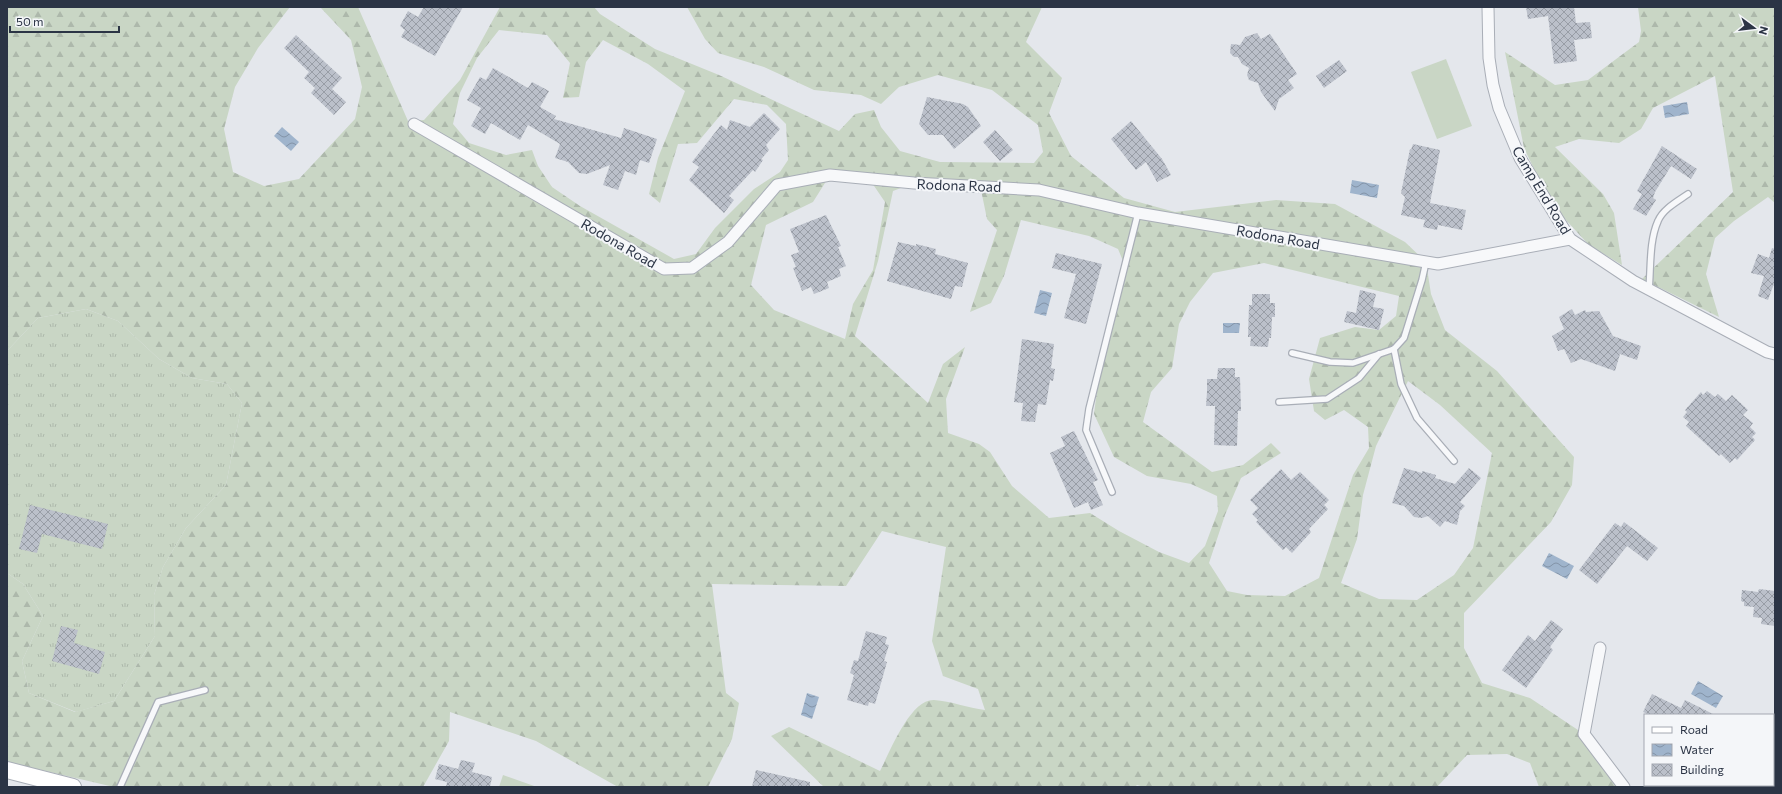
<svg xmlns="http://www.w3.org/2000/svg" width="1782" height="794" viewBox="0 0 1782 794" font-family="Commissioner,sans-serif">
	<defs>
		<pattern id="grass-tufts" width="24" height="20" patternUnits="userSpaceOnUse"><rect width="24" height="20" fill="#c9d6c5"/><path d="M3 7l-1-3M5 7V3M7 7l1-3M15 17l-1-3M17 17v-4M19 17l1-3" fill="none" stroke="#adb8ab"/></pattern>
		<pattern id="forest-firs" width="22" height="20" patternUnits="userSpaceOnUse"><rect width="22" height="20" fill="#c9d6c5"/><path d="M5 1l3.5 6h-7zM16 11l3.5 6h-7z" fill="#adb8ab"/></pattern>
		<pattern id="water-waves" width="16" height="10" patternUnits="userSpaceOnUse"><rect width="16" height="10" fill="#9fb4cc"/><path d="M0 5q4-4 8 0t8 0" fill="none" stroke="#8293a7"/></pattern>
		<pattern id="building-cross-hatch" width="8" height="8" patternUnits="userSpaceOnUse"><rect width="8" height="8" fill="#bbc0ca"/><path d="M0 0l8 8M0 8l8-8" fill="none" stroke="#989da6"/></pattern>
	</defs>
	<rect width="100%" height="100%" fill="#e4e7ec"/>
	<path fill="url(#grass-tufts)" d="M86,309L118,321L159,359L192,378L227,384L242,403L226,485L186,528L163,567L154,595L155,636L114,701L76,712L29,693L22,661L43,616L23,584L7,573V351L38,318Z"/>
	<g fill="url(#forest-firs)" fill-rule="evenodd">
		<path d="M7,7H290L258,48L235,87L224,129L233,172L264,186L299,179L355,119L362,87L351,40L320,7H358L408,121L424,120L460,80L500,7H594L600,14L655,49L719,75L839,131L855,114L874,110L881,127L900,151L940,162L1034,163L1043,152L1038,125L992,90L938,75L899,87L881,104L861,95L814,90L764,67L718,53L705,39L687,7H1042L1026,42L1062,78L1049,113L1071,156L1124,198L1175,212L1276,200L1335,204L1405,242L1426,262L1431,294L1445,330L1497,371L1574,457L1572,485L1551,522L1464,613V648L1482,683L1530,698L1584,734L1624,787H1539L1530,763L1507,754L1467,755L1437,787H1144L1137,785L1135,787H824L771,736L789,727L880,771C890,752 910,699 934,700C951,701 968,708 985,710L978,689L943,676L932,641L946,547L882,531L846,586L712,584L726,693L739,703L732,739L708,787H618L536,741L450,712L449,741L423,787H114L7,762V573L23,584L43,616L22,661L29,693L75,712L114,701L155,636L154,595L163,567L186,528L226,485L242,403L227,384L192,378L159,359L118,321L86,309L38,318L7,351ZM499,30L547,35L570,63L563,98L579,97L586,62L603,40L648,64L685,91L658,158L649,194L660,203L678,144L697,143L734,99L767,105L786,124L788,160L780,172L754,189L715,228L696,254L674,259L580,206L552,187L538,166L532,150L506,155L469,143L453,124L460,93L477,58ZM830,175L870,180L885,202L873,270L853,304L845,339L774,310L751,285L766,225L813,202ZM914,183L980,185L987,219L997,230L970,312L991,303L1004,276L1021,220L1089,236L1118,249L1126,268L1118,309L1099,375L1094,414L1114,457L1147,476L1191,484L1217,496L1218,511L1205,546L1189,563L1159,552L1119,531L1090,513L1049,518L1012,486L990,452L979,444L948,433L946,399L965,347L943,364L928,403L855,336L878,261L893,191ZM1264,263L1399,296L1396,316L1379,330L1355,327L1320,338L1309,379L1314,411L1325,420L1344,410L1368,427L1369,448L1353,475L1319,578L1285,596L1247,595L1227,591L1209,563L1225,515L1241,478L1281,453L1271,443L1243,465L1212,472L1143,422L1151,392L1172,368L1179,324L1190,302L1213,273ZM1408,381L1440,405L1492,453L1473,548L1454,575L1417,600L1379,599L1341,583L1357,539L1363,495L1376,446Z"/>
		<path d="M1638,7H1775V203L1768,197L1734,221L1715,238L1706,274L1719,317L1642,279L1733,192L1715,76L1653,108L1641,129L1619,143L1579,139L1555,147L1603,194L1614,213L1622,265L1589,245L1551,204L1524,148L1505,52L1555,85L1588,80L1639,42L1641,31Z"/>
	</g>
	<g fill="#c9d6c5">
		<path d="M1446,59L1472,126L1437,139L1411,72Z"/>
		<path d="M503,775L537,787H499Z"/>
	</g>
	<g fill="url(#water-waves)">
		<path d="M1687,102L1689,114L1665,118L1663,106Z"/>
		<path d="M282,127L299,142L291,151L274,136Z"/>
		<path d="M1352,180L1379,185L1377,198L1350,193Z"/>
		<path d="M1040,290L1052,293L1046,316L1034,313Z"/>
		<path d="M1223,323H1240L1239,333H1223Z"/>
		<path d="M1549,553L1574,566L1567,579L1542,566Z"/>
		<path d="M1698,681L1723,696L1716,708L1691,694Z"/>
		<path d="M807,693L819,697L812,719L801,715Z"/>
	</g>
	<g fill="url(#building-cross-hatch)">
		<path d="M424,7H463L435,56L401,37L405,30L400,26L408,11L418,17Z"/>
		<path d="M1526,7H1574L1576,23L1590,22L1592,38L1574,40L1577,61L1554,64L1548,16L1528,19Z"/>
		<path d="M1257,33L1261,39L1270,34L1297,74L1288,80L1294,88L1279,99L1275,111L1261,92L1258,83L1249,80L1247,75L1249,68L1242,64L1238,57H1234L1230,53L1231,44L1240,45L1245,37Z"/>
		<path d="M296,35L342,78L332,89L346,102L334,115L311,93L315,88L304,78L309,72L284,48Z"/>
		<path d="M1339,60L1347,71L1324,88L1316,76Z"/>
		<path d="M493,68L528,88L532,82L549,91L540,107L556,116L554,119L621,138L624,128L657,139L649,163L640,160L636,175L625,171L618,190L603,185L610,165L587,174L579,173L568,162L555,158L560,144L528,125L520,140L491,123L485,134L471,126L481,108L467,100L480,77L486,80Z"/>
		<path d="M927,97L963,104L968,107L981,126L954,149L943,135H928L919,124Z"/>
		<path d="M764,113L780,129L766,145L769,150L761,159L763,160L755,172L753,170L729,196L734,200L724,213L689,180L699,167L692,162L721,125L727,130L730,120L750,127Z"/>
		<path d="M1131,121L1162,159L1171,175L1157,182L1146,162L1136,170L1111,139Z"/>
		<path d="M995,130L1013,150L1000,161L983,142Z"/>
		<path d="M1413,144L1440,150L1430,203L1466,210L1462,230L1438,225L1437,230L1423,227L1425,220L1401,215L1405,197L1401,193L1410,149L1411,150Z"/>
		<path d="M1662,146L1697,169L1691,179L1671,166L1655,192L1653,198L1656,200L1646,216L1633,209L1642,194L1637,191Z"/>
		<path d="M826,215L841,246L838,247L846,266L839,269L841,276L827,282L829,288L814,294L811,287L802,291L793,268L796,267L791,255L799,252L790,229Z"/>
		<path d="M898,242L916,246V244L936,249L935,254L968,263L962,287L955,286L951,299L887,281Z"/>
		<path d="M1772,248L1775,249V281L1768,300L1758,296L1764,276L1751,273L1758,254L1769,258Z"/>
		<path d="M1056,253L1102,264L1086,324L1064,318L1076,274L1052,268Z"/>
		<path d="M1360,290L1376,294L1373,307L1384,309L1379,330L1344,322L1347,311L1356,313Z"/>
		<path d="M1252,294H1270V303H1275V317H1272L1271,338H1269L1268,347L1250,346L1251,337H1248L1249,305H1252Z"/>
		<path d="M1572,309L1575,315L1585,310L1586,312L1599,311L1613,336L1641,346L1637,360L1620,354L1615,371L1581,359L1571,363L1564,349L1558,351L1552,336L1564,329L1559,317Z"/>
		<path d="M1022,339L1054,344L1051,368L1055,369L1053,381L1050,380L1046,405L1038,404L1035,422L1021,421L1023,403L1014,402Z"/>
		<path d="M1218,368H1235V377H1240L1241,411H1238L1237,446L1214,445L1215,406H1206L1207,392V379H1217Z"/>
		<path d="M1707,391L1715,397L1718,394L1726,401L1732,395L1748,410L1743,415L1753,423L1750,427L1756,433L1752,437L1755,440L1737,460L1735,458L1730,463L1721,454L1719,456L1686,426L1689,422L1683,417L1687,412L1685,410L1701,392L1703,395Z"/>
		<path d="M1074,431L1098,480L1093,482L1103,505L1091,510L1088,502L1074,508L1050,453L1065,446L1061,437Z"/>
		<path d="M1404,468L1422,473V471L1436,475L1435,478L1455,484L1469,468L1481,478L1460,502L1465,506L1460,511L1457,525L1445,521L1440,527L1428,516L1422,518L1414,517L1404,506L1392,503Z"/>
		<path d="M1281,469L1291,480L1300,472L1329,500L1324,505L1328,509L1309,529L1311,532L1292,553L1286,547L1283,550L1273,540L1256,522L1258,520L1252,514L1258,508L1250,500Z"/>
		<path d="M30,505L108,524L102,549L42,534L37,553L19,549Z"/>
		<path d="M1624,522L1658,548L1647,561L1627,546L1597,584L1579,570L1615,523L1621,527Z"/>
		<path d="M1759,589L1775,591V626L1761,624L1762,618L1753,617L1754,607L1744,606V602L1741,601L1742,590L1758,592Z"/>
		<path d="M1551,620L1563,629L1550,647L1553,650L1526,688L1502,670L1528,635L1535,641Z"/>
		<path d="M61,626L78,630L74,643L105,652L99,674L52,661Z"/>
		<path d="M866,631L887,637L885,644L889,645L884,661L887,662L875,704L869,702L868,706L847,700L854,675L850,673L854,660L858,661Z"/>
		<path d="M1652,694L1681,708L1685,700L1715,715H1650L1643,712Z"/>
		<path d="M461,760L475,763L472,772L492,777L490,787H446L447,782L435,779L439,764L458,769Z"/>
		<path d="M756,770L810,782V787H752Z"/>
	</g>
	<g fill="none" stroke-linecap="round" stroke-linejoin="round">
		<defs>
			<g id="service">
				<path d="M1649,289C1651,268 1649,241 1658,221C1663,209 1678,201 1688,194"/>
				<path d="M1394,349L1401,384L1417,418L1454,461"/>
				<path d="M1292,353L1330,362L1353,363L1394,349L1404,338L1422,280L1426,262"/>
				<path d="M1279,402L1327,399L1359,378L1379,354"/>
				<path d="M1112,492L1086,430L1089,409L1138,213"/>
				<path d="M120,787L158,702L205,690"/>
			</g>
			<g id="minor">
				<path d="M1488,7L1489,58L1493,85L1499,108L1520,158L1570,239L1633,281L1767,352L1775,354"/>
				<path d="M414,124L664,269L692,268L728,242L777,185L830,175L914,183L1039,190L1138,213L1438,264L1570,239"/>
				<path d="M1600,648L1584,734L1624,787"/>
			</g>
			<path id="secondary" d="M7,770L73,787"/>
		</defs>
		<use href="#service" stroke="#a9aeb7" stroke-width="8"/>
		<use href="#minor" stroke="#a9aeb7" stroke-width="13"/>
		<use href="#secondary" stroke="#a9aeb7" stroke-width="18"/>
		<use href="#service" stroke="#f7f8fa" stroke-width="5.5"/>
		<use href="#minor" stroke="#f7f8fa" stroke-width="11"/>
		<use href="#secondary" stroke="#fff" stroke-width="16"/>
	</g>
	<g text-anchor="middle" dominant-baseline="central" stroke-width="4" stroke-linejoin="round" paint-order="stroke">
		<g font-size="14" fill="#2b3445" stroke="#f4f6f9">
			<text transform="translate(959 185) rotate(2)">Rodona Road</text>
			<text transform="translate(1542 190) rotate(59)">Camp End Road</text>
			<text transform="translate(1278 237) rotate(10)">Rodona Road</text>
			<text transform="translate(619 243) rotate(30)">Rodona Road</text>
		</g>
	</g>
	<rect width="1782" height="794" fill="none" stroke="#2b3445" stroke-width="16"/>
	<rect x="1644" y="714" width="130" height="72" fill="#f4f6f9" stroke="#a4a8b1"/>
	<rect x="1652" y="727" width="20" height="6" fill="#ffffff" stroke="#a4a8b1"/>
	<text x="1680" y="734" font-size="12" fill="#2b3445">Road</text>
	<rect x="1652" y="744" width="20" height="12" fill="url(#water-waves)" stroke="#a4a8b1"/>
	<text x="1680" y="754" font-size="12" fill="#2b3445">Water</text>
	<rect x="1652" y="764" width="20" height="12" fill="url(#building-cross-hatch)" stroke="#a4a8b1"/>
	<text x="1680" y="774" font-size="12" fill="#2b3445">Building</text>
	<g transform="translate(1754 28) rotate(105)" stroke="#f4f6f9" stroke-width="3" paint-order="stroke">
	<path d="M0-3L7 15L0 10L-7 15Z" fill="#2b3445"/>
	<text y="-6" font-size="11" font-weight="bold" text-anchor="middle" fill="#2b3445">N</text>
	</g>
	<path d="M10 26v6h109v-6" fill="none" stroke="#2b3445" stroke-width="2"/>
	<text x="16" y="26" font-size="12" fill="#2b3445" stroke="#f4f6f9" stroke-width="3" paint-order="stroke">50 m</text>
</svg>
